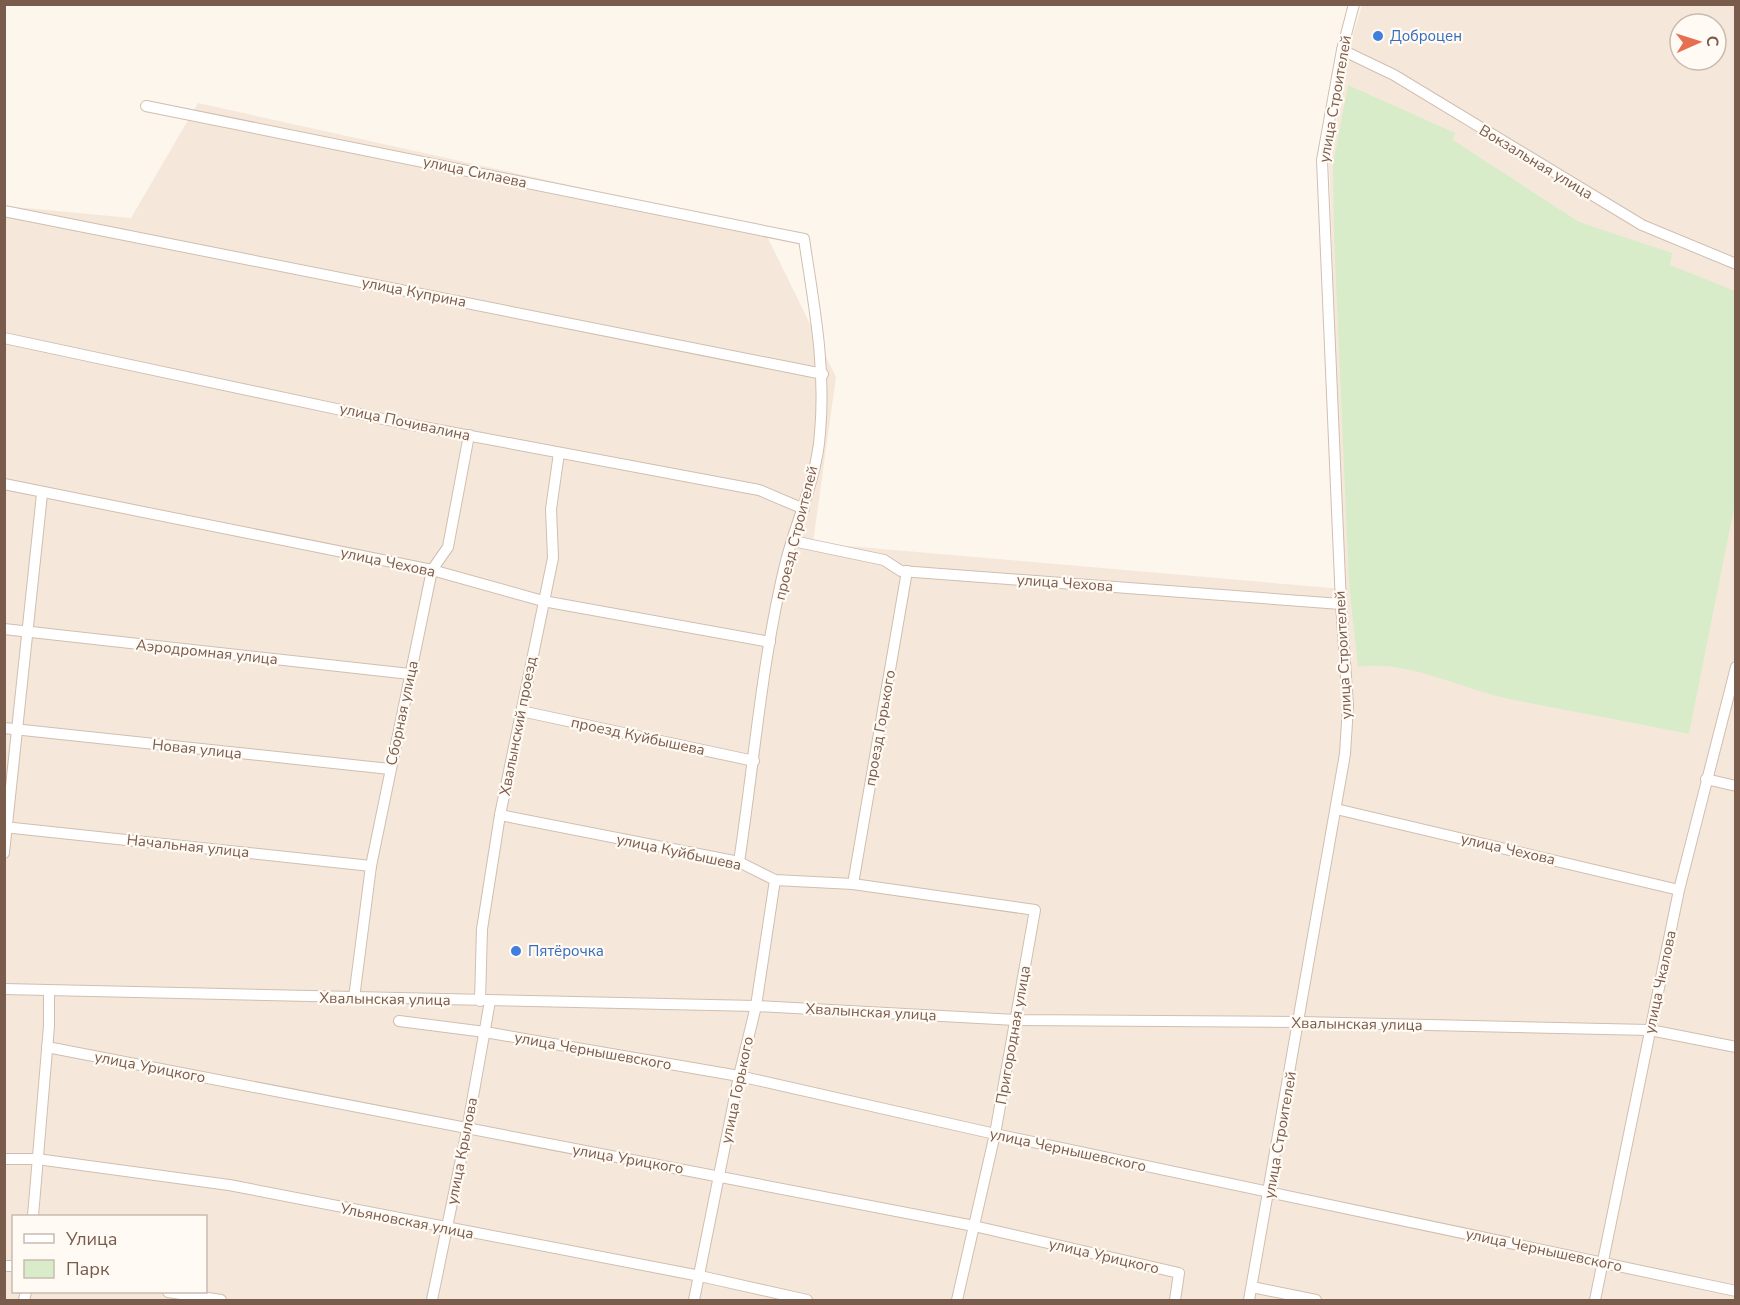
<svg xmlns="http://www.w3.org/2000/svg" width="1740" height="1305" viewBox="0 0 1740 1305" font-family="'Nunito Sans',sans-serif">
	<rect width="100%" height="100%" fill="#fdf6ec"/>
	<path fill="#f5e8da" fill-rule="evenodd" d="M1362,5H1735V1300H5L4,206L131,218L198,103L763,228L836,377L813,543L1343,589L1329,161L1351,41ZM1680,24H1716V60H1680ZM14,1216H206V1292H14Z"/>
	<path fill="#d8ecc9" d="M1348,85L1455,133L1453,140L1579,222L1672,253L1670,265L1735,291V503L1689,734C1628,721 1566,711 1505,698C1455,687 1409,660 1358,667L1349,584L1334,235L1333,164Z"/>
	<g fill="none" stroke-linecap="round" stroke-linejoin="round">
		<defs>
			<g id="minor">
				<path d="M1342,50L1394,75L1642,225L1736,264"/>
				<path d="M146,106L804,239C814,306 826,365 820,433C817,478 797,518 786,561C762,657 754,764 739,862"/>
				<path d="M4,211L823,374"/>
				<path d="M4,338L402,423L759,490L804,509"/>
				<path d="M4,484L432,570L543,601L770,642"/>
				<path d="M793,541L884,560L901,571L1341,604"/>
				<path d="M4,629L410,674"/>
				<path d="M521,711L754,761"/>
				<path d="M4,728L390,769"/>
				<path d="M1706,779L1736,786"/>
				<path d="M1336,809L1679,890"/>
				<path d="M500,815L739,862L775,880L853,884L1035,910L995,1134L957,1300"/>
				<path d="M4,827L371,866"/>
				<path d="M4,853L42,494"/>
				<path d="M853,884L907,571"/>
				<path d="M4,989L756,1006L1016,1020L1299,1022L1650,1030L1736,1047"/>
				<path d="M354,998L371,866L432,570L448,547L469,435"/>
				<path d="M480,1001L482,929L500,815L553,558L551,509L559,453"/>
				<path d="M399,1021L485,1032L739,1076L995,1134L1736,1291"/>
				<path d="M47,1047L974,1226L1179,1273L1175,1300"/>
				<path d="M4,1159H37L229,1185L700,1276L807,1300"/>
				<path d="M33,1216L49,1026V991"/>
				<path d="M4,1266H14"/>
				<path d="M1252,1287L1316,1300"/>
				<path d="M168,1292L221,1300"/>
				<path d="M24,1300L26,1292"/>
				<path d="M432,1300L467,1130L490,1001"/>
				<path d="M694,1300L739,1076L756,1006L775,880"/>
				<path d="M1249,1300L1345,754L1348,706L1341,604L1322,160L1342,50L1354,4"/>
				<path d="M1595,1300L1679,890L1736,667"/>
			</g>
		</defs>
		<use href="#minor" stroke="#d1beb0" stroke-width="12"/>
		<use href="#minor" stroke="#fff" stroke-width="10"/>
	</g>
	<g fill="#3f7fe0" stroke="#fffaf3" stroke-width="2">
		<circle cx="1378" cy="36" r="6"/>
		<circle cx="516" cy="951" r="6"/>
	</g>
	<g text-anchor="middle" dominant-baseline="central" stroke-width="4.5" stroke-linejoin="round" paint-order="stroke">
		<g font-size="15" fill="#366cbe" stroke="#fffaf3" text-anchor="start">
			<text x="1390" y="36">Доброцен</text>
			<text x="528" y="951">Пятёрочка</text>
		</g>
		<g font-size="15" fill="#7a5c4d" stroke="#fffaf3">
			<text transform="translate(1335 99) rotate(-80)">улица Строителей</text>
			<text transform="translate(1536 162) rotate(31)">Вокзальная улица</text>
			<text transform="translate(475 172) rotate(12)">улица Силаева</text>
			<text transform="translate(414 292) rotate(11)">улица Куприна</text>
			<text transform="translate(405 422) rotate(12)">улица Почивалина</text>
			<text transform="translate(796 533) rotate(-76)">проезд Строителей</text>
			<text transform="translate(388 562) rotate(12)">улица Чехова</text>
			<text transform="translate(1065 583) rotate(4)">улица Чехова</text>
			<text transform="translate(207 652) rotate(6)">Аэродромная улица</text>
			<text transform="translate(1343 655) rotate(-93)">улица Строителей</text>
			<text transform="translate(402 713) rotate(-78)">Сборная улица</text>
			<text transform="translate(518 726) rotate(-79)">Хвалынский проезд</text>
			<text transform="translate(880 728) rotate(-80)">проезд Горького</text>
			<text transform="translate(638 736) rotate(12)">проезд Куйбышева</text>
			<text transform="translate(197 749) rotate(6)">Новая улица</text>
			<text transform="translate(188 846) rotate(6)">Начальная улица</text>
			<text transform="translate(1508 849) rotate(13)">улица Чехова</text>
			<text transform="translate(679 852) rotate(12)">улица Куйбышева</text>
			<text transform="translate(1660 982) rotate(-78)">улица Чкалова</text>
			<text transform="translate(385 999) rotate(1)">Хвалынская улица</text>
			<text transform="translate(871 1012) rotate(3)">Хвалынская улица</text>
			<text transform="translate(1357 1024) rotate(1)">Хвалынская улица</text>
			<text transform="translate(1013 1035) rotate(-80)">Пригородная улица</text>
			<text transform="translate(593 1051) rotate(10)">улица Чернышевского</text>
			<text transform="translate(150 1067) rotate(11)">улица Урицкого</text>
			<text transform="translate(737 1090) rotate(-78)">улица Горького</text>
			<text transform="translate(1280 1135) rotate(-80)">улица Строителей</text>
			<text transform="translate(1068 1150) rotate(12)">улица Чернышевского</text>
			<text transform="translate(462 1151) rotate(-79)">улица Крылова</text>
			<text transform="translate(628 1159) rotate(10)">улица Урицкого</text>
			<text transform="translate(407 1221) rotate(11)">Ульяновская улица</text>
			<text transform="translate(1544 1250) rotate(12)">улица Чернышевского</text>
			<text transform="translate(1104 1256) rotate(13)">улица Урицкого</text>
		</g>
	</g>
	<rect width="1740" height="1305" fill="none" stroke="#7a5c4d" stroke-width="12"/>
	<rect x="12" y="1215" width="195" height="78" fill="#fffaf3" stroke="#cabbb1" stroke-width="1.5"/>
	<rect x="24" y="1234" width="30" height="9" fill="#ffffff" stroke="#cabbb1" stroke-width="1.5"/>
	<text x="66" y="1245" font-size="18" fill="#7a5c4d">Улица</text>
	<rect x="24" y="1260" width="30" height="18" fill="#d8ecc9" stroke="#cabbb1" stroke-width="1.5"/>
	<text x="66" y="1275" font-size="18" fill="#7a5c4d">Парк</text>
	<g transform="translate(1698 42) rotate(87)"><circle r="28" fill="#fffaf3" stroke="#cabbb1" stroke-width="1.5"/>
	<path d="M0-4.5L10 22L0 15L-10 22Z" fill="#e76f51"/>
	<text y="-9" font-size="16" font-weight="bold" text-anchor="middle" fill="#7a5c4d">С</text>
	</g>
</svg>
